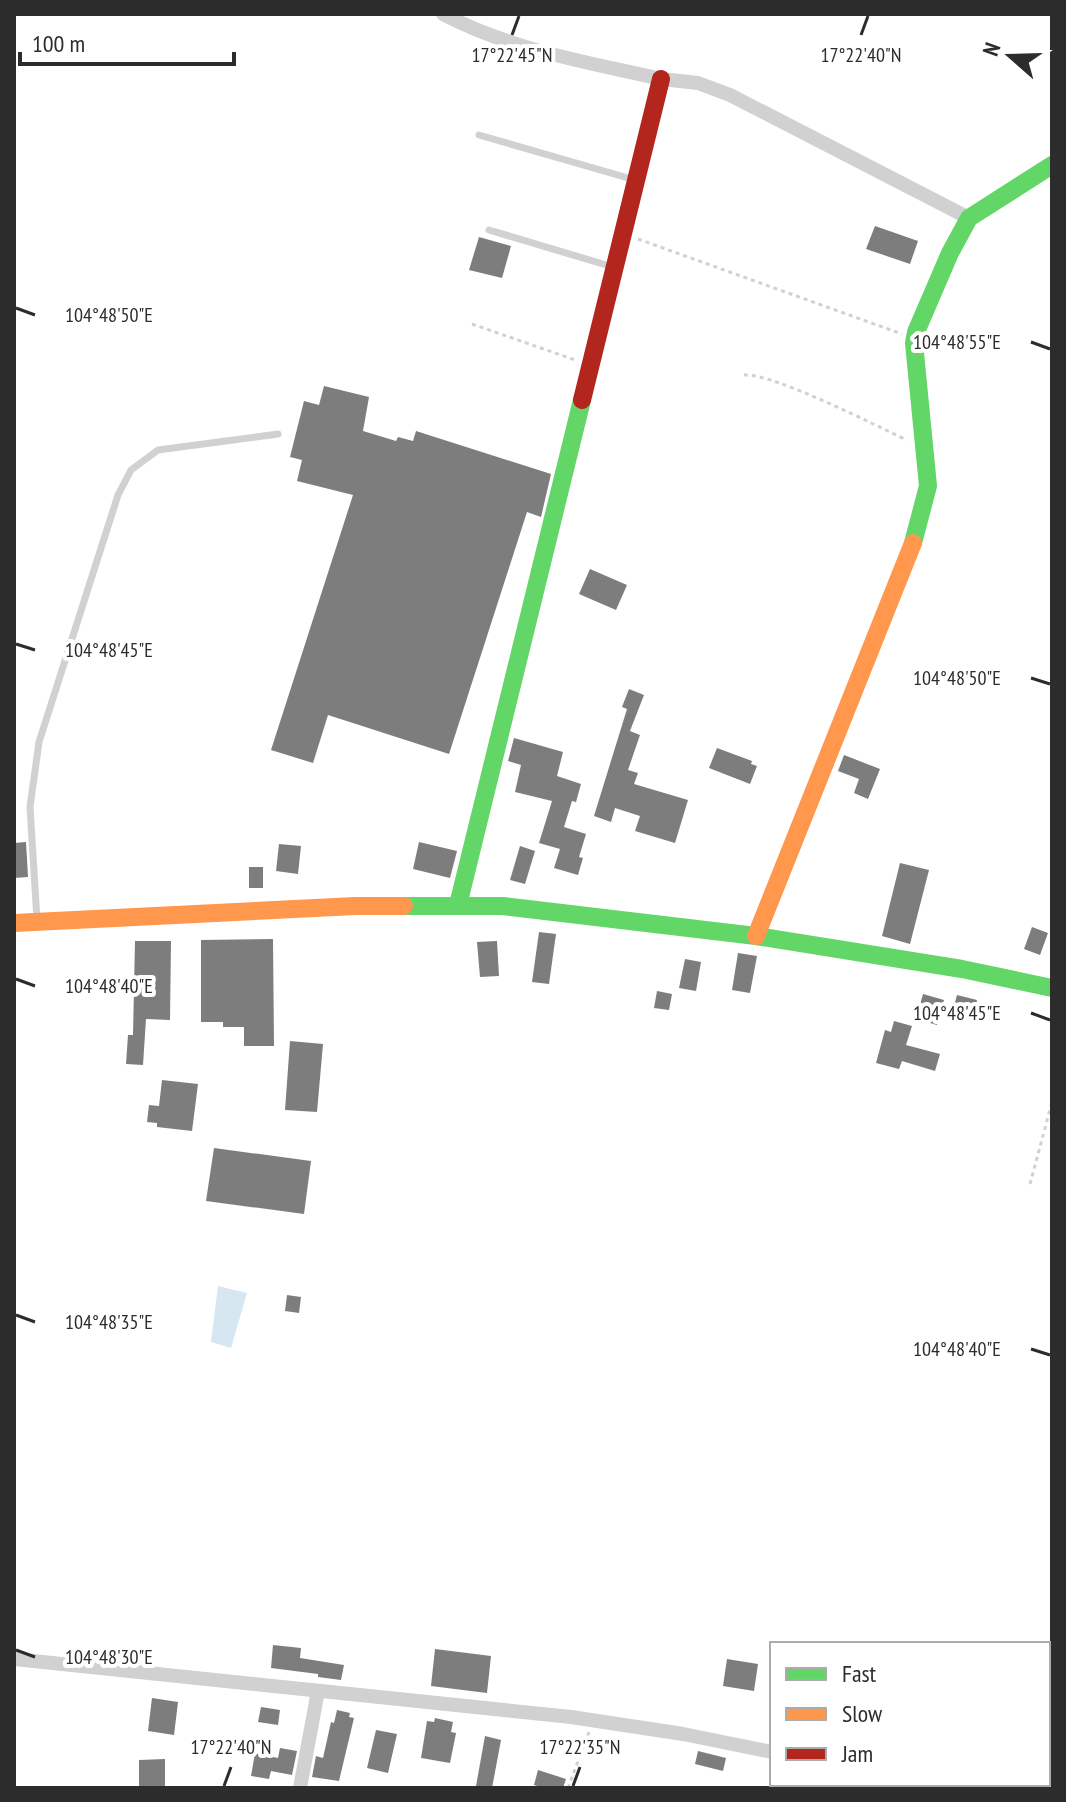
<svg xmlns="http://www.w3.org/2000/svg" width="1066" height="1802" viewBox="0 0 1066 1802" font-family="'PT Sans Narrow',sans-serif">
	<rect width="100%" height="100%" fill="#fff"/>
	<path fill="#d6e7f2" d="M218,1286L247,1293L231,1348L211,1342Z"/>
	<g fill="#7d7d7d">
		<path d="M875,226L918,241L910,264L866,249Z"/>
		<path d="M479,237L511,246L502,278L469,270Z"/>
		<path d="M324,386L369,397L363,431L396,441L398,437L413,441L416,431L551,474L541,517L527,512L449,754L328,715L313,763L271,750L353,495L297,481L302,460L290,457L304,401L319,405Z"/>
		<path d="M590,569L627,585L616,610L579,594Z"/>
		<path d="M629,689L644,695L630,731L640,735L628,770L638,773L634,784L688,800L675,843L635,831L640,816L615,808L611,822L594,816L627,709L622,707Z"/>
		<path d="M514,738L563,752L557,776L581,784L576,802L572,801L564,827L586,834L579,857L583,858L578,875L554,868L560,849L539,843L552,801L515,792L521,765L508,761Z"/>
		<path d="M717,748L752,761L751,764L757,766L750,784L709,768Z"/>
		<path d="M844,755L880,769L868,799L854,793L859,779L838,771Z"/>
		<path d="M26,842L28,877L14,878V843Z"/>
		<path d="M419,842L457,851L450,878L413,869Z"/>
		<path d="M279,844L301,846L298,874L276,871Z"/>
		<path d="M520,846L535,851L525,884L510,880Z"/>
		<path d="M900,863L929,870L910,944L882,936Z"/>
		<rect x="249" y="867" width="14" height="21"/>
		<path d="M1032,927L1048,933L1040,955L1024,949Z"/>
		<path d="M539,932L556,934L549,984L532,982Z"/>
		<path d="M273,939L274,1046H244V1027H223V1022H201V940Z"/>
		<path d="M135,941H171L170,1020L146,1019L143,1065L126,1064L128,1035H133Z"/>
		<path d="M497,941L499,976L480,977L477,942Z"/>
		<path d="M738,953L757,956L750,993L732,990Z"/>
		<path d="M685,959L701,962L696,991L679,988Z"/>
		<path d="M657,991L672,994L669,1010L654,1008Z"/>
		<path d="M923,994L944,1000L937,1025L916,1019Z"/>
		<path d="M957,995L977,1000L974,1015L953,1010Z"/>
		<path d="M894,1021L912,1026L906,1045L940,1054L935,1071L902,1061L899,1069L876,1063L885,1030L891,1032Z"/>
		<path d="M290,1041L323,1044L317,1112L285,1110Z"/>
		<path d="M162,1080L198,1084L192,1131L157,1127V1123L147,1122L149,1105L159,1106Z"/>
		<path d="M214,1148L311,1161L304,1214L206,1201Z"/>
		<path d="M287,1295L301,1297L299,1313L285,1311Z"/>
		<path d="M273,1645L301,1648L300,1658L344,1665L341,1680L318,1677V1674L271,1668Z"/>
		<path d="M435,1649L491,1656L487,1693L431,1686Z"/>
		<path d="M727,1659L758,1664L754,1691L723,1686Z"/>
		<path d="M152,1698L178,1702L174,1735L148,1731Z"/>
		<path d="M261,1707L280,1710L278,1725L258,1722Z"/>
		<path d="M337,1710L350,1713L349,1717L354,1718L339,1781L312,1777L316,1756L323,1758L331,1722L334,1723Z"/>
		<path d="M435,1718L453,1722L451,1732L456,1733L450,1763L421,1758L427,1721L434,1722Z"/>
		<path d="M376,1730L397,1734L388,1773L367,1768Z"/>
		<path d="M485,1736L501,1740L492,1788L476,1786Z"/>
		<path d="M280,1748L297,1751L292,1775L271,1771L269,1779L251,1776L255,1753L278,1758Z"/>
		<path d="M698,1751L726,1758L723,1771L695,1764Z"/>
		<path d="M165,1759V1788H139V1760Z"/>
		<path d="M538,1770L566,1779L563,1788H544L534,1785Z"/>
	</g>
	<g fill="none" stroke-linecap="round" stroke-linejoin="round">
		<g stroke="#d1d1d1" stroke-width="3" stroke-dasharray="4 4" stroke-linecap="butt">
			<path d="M638,239L902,334"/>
			<path d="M472,324L578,361"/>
			<path d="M744,375C773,373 874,425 907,440"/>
			<path d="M1030,1184L1052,1102"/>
			<path d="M568,1788L589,1732"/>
			<path d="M774,1788L775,1784"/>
			<path d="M871,1788L872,1784"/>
		</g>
		<g stroke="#d1d1d1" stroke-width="7">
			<path d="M479,135L635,180"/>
			<path d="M489,230L613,267"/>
			<path d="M37,920L30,807L39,742L118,495L131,470L158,450L278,434"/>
		</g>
		<g stroke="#d1d1d1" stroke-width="14">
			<path d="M443,14C511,50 587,62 661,79L698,83L730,95L969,218"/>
			<path d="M14,1659L571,1717L683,1734L772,1752"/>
			<path d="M906,1784L922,1788"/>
			<path d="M300,1788L318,1691"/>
		</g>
		<g stroke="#63d668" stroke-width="18">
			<path d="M913,543L928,486L914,343L916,332L950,253L969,218L1052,165"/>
			<path d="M458,905L582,400"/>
			<path d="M404,906H503L756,936L962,969L1052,988"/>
		</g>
		<g stroke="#ff974d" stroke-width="18">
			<path d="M14,923L355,906H404"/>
			<path d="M756,936L913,543"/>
		</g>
		<path stroke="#b3261e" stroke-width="18" d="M582,400L661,79"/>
	</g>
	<path fill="none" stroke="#2c2c2c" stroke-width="3" d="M512,35L519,16M861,35L868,16M16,308L35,315M1031,342L1050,349M16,644L35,650M1031,678L1050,684M16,979L35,986M1031,1013L1050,1020M16,1315L35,1322M1031,1349L1050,1355M16,1650L35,1657M224,1786L231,1767M573,1786L580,1767"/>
	<g font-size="20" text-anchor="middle" fill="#2c2c2c" stroke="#fff" stroke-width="8" stroke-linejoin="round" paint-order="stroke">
		<text x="512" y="62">17°22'45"N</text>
		<text x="861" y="62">17°22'40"N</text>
		<text x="109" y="322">104°48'50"E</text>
		<text x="957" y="349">104°48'55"E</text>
		<text x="109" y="657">104°48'45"E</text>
		<text x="957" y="685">104°48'50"E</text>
		<text x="109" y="993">104°48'40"E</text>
		<text x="957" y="1020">104°48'45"E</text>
		<text x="109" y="1329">104°48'35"E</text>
		<text x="957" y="1356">104°48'40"E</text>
		<text x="109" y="1664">104°48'30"E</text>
		<text x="231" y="1754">17°22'40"N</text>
		<text x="580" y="1754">17°22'35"N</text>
	</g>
	<rect width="1066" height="1802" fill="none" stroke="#2c2c2c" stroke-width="32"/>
	<rect x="770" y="1642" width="280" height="144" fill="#ffffff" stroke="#ababab" stroke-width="2"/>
	<rect x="786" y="1668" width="40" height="12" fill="#63d668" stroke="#ababab" stroke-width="2"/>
	<text x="842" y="1682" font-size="24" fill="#2c2c2c">Fast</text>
	<rect x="786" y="1708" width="40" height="12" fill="#ff974d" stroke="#ababab" stroke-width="2"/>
	<text x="842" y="1722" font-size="24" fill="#2c2c2c">Slow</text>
	<rect x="786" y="1748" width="40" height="12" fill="#b3261e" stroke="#ababab" stroke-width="2"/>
	<text x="842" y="1762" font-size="24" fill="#2c2c2c">Jam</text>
	<g transform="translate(1010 56) rotate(290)" stroke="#ffffff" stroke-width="6" paint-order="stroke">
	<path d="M0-6L14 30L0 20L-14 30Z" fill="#2c2c2c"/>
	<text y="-12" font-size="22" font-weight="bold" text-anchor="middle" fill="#2c2c2c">N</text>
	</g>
	<path d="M20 52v12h214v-12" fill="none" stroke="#2c2c2c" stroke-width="4"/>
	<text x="32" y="52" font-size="24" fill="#2c2c2c" stroke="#ffffff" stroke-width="6" paint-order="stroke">100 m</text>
</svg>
